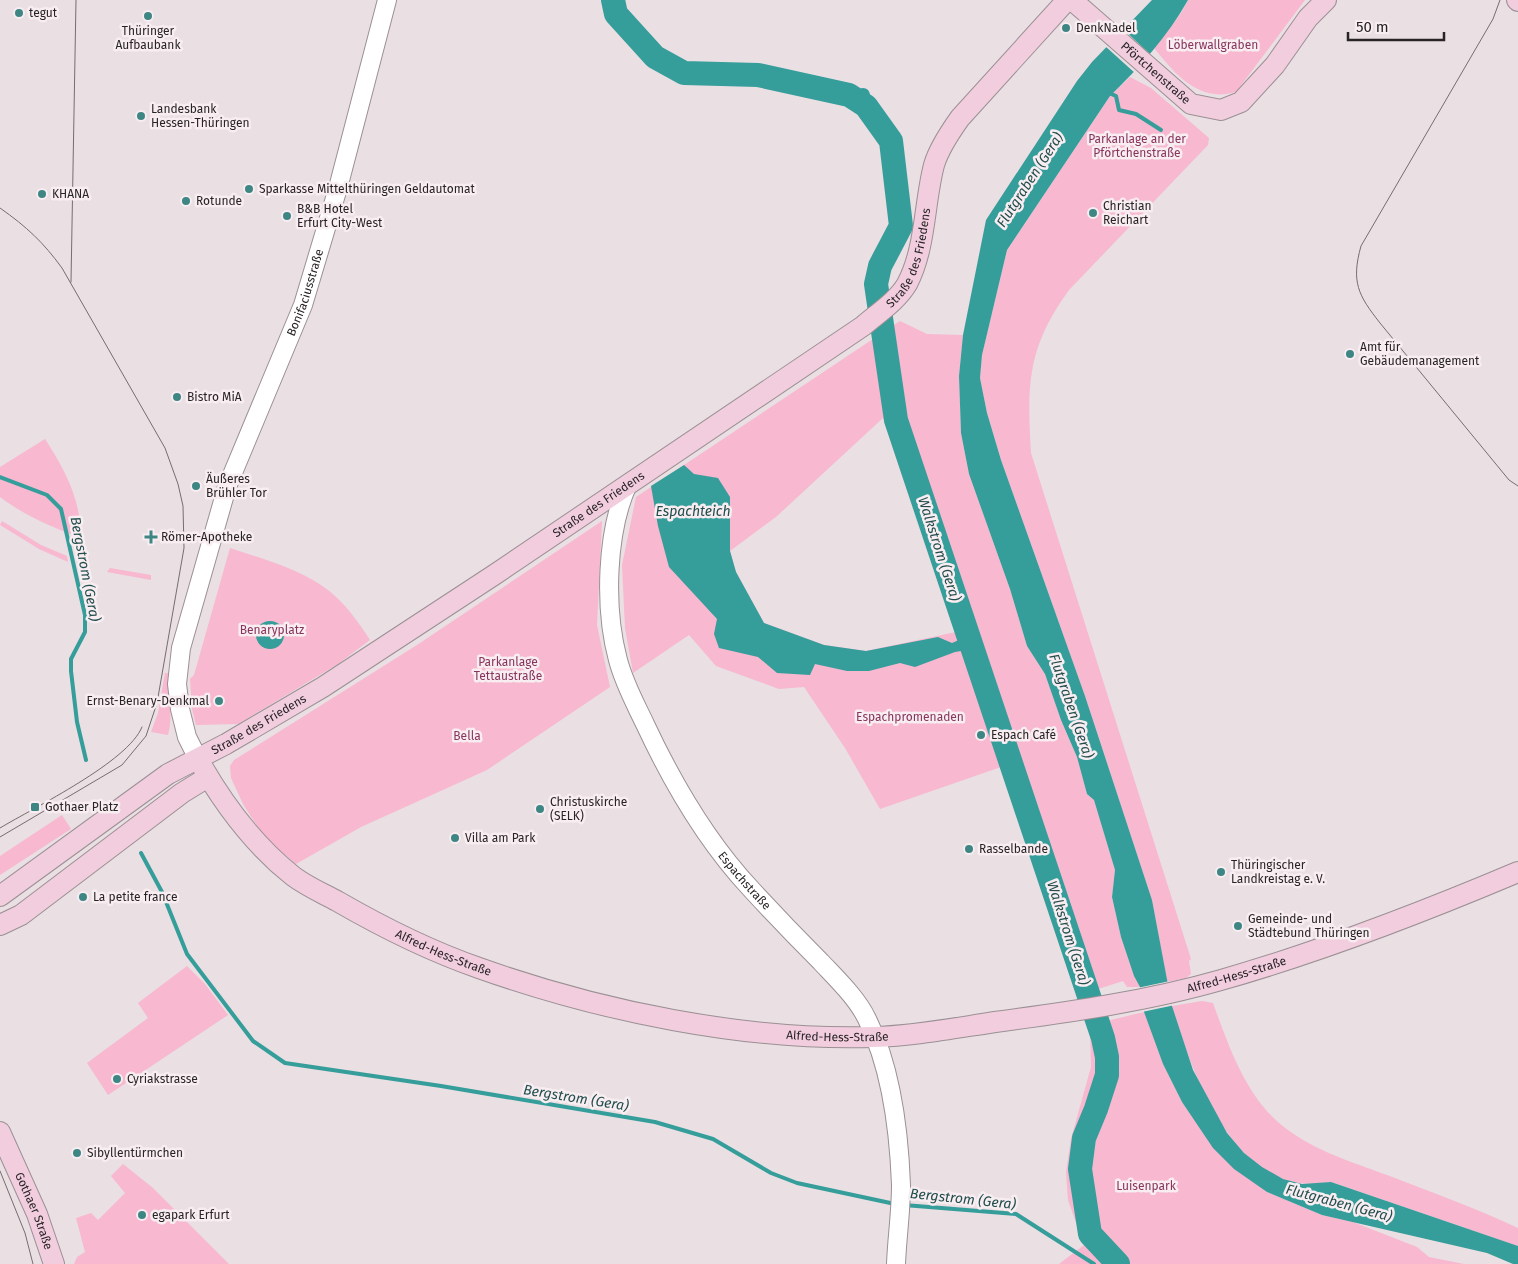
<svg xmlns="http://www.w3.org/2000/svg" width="1518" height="1264" viewBox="0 0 1518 1264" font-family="'Fira Sans',sans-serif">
	<rect width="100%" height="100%" fill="#eadfe3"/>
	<g fill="#f7b8d0" fill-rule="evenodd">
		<path d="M1188,0H1305L1236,92C1199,103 1175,74 1154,48L1181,13Z"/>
		<path d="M1130,77L1151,88L1209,138L1208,145L1069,290C1027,348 1027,384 1031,453L1191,959L1189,961L1191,974L1186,978L1167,982L1152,900L1085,696L1001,460L987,413L980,378L982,355L1007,250L1110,96Z"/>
		<path d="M900,321L927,334L963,335L959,376L961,433L969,474L1010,589L1027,646L1045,674L1061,720L1077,757L1087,794L1094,800L1115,870L1112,897L1121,937L1134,976L1140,987H1127L1123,981L1095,990L1093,995L1081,999L1001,767L880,809L845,748L804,687L779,689L716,666L689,635L633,673L625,628L622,565L636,497ZM883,418L956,632L866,651L824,645L764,623L736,572L730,551L776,517Z"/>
		<path d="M45,439C65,470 81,500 81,538C52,527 25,516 0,497V467Z"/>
		<path d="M2,521L41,545L67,556L68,562L39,549L0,525Z"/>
		<path d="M602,521L597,625L610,687L487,770L361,827L296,864L264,837L243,804L231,778L230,766L234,760L417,645Z"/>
		<path d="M230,548C263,559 300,569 328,590C345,603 359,623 370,640L338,664L238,724L196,725L192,709L190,679L194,675Z"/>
		<path d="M110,568L151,575V580L107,572Z"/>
		<path d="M165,673H168C167,694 174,715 168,735L151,732L158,713Z"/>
		<path d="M62,815L71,829L0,875V856Z"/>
		<path d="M187,966L205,984L228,1015L108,1095L87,1063L148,1018L138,1003Z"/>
		<path d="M1202,1001L1213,1003C1228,1044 1244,1092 1278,1122C1309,1149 1349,1161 1387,1175C1431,1192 1476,1208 1518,1228V1246L1331,1182C1236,1201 1193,1076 1172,1006Z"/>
		<path d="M1144,1012L1163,1064L1182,1102L1213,1147L1267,1192L1322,1215L1353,1222L1417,1247L1429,1257L1464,1264H1059L1084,1245L1068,1200L1066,1172L1071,1139L1091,1067L1090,1025Z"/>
		<path d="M123,1164L153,1188L229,1264H74L77,1257L85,1252L76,1218L91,1213L98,1220L125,1193L111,1176Z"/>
	</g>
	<g fill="#359d9a">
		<path d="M1152,0H1188C1168,36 1139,68 1110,96L1007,250L982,355L980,378L987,413L1001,460L1085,696L1152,900L1172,1006L1193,1070L1227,1133L1244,1153L1262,1167L1283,1179L1302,1184L1331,1182L1518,1246V1264H1513L1487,1253L1322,1215L1267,1192L1234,1169L1213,1148L1182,1102L1163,1064L1144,1012L1140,987L1134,976L1121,937L1112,897L1115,870L1094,800L1087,794L1077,757L1061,720L1045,674L1027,646L1010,589L969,474L961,433L959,376L963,335L986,220L1077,81L1092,62Z"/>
		<path d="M684,465L694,474L718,478L730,497V551L736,572L764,623L824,645L866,651L938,637L952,643L959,640L967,631L973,649L955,652L915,667L900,663L869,671H847L815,664L810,675L777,673L758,657L719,648L714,634L717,619L669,567L658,526L651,486Z"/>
		<circle cx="270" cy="635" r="14"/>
	</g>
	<g fill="#eadfe3">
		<path d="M1122,28L1151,55L1136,74L1105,46Z"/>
		<path d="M1170,981L1175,1005L1142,1012L1137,988Z"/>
	</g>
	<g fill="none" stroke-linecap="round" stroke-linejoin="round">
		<g stroke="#359d9a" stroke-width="4">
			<path d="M1109,93L1116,96L1119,110L1136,114L1161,130"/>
			<path d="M0,477L47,495L61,509L85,615V632L71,659V671L77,722L86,760"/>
			<path d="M141,853L162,892L187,954L253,1041L285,1063L441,1086L655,1122L713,1139L771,1173L797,1183L895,1204"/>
			<path d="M904,1205L1016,1214L1094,1264"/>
		</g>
		<path stroke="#359d9a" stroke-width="14" d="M860,102L863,95"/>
		<path stroke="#359d9a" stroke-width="24" d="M613,0L616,14L655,57L684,73L758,75L849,95L866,106L891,141L901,226L880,266L876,284L896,420L1103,1038L1107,1057V1075L1096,1109L1084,1138L1080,1169L1090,1234L1118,1264"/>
		<defs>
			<g id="tertiary">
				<path id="s1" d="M628,484C606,532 604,608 618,660C624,683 635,703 645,724C673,784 706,841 751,889C774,914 797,938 821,962C837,979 857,998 867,1019C892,1069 899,1131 901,1185C901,1212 897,1238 896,1264"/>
				<path id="s2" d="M198,759L187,737L180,709L177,684L181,648L227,487L303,305L338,188L387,0"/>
			</g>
			<g id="secondary">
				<path id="s3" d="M1072,0L1191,104L1221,110L1241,102L1275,65L1308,18L1326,0"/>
				<path d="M1517,0L1518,1"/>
				<path id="s4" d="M198,759C222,802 254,845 293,876C306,886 322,893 337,901C382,927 430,951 479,968C600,1011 745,1041 874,1037C914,1036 955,1028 995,1022C1070,1012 1148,1001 1221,980C1323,951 1421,913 1518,872"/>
				<path id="s5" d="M0,896L168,774L226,744L323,687L494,575L863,326C878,313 897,301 907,284C926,248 924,203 934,165C939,148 950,132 960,118L1067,0"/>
				<path d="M0,925L21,915L182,793L208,777"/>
				<path id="s6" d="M0,1132L37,1214L54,1264"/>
			</g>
		</defs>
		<use href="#tertiary" stroke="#9a9094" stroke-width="20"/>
		<use href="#secondary" stroke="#9a9094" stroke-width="22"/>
		<use href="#tertiary" stroke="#fff" stroke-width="18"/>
		<use href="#secondary" stroke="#f1cddd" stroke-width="20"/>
		<g stroke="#746e70" stroke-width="1">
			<path d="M1500,0L1493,19L1361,246C1351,282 1358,295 1380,323L1509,480L1518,486"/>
			<path d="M0,208C27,227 43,242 62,268L165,448L178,484L183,506L184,548L157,703L146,736L122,765L0,837"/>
			<path d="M71,282L76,0"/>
			<path d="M0,828C35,807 128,762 142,727"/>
			<path d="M0,1171L25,1233L33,1264"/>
		</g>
	</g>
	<g fill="#3e8684" stroke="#f8edf1" stroke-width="2">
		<circle cx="19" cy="13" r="5"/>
		<circle cx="148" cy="16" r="5"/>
		<circle cx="1066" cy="28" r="5"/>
		<circle cx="141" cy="116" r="5"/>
		<circle cx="249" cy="189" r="5"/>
		<circle cx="42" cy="194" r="5"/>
		<circle cx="186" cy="201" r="5"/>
		<circle cx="1093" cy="213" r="5"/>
		<circle cx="287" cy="216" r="5"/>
		<circle cx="1350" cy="354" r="5"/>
		<circle cx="177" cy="397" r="5"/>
		<circle cx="196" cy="486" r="5"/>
		<path d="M148.5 529.5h5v5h5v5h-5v5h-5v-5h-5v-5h5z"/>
		<circle cx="219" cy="701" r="5"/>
		<circle cx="981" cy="735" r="5"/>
		<rect x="30" y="802" width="10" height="10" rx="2.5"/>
		<circle cx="540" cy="809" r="5"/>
		<circle cx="455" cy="838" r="5"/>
		<circle cx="969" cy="849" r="5"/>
		<circle cx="1221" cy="872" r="5"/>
		<circle cx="83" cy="897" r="5"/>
		<circle cx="1238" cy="926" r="5"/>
		<circle cx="117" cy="1079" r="5"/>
		<circle cx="77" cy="1153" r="5"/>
		<circle cx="142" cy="1215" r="5"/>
	</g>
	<g text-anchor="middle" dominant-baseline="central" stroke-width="5" stroke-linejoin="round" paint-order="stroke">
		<g font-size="12" fill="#282426" stroke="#f8edf1" text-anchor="start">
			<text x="29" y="13">tegut</text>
			<text x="1076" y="28">DenkNadel</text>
			<text x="148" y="31" text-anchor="middle">Thüringer<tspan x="148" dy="14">Aufbaubank</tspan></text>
			<text x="151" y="109">Landesbank<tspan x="151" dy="14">Hessen-Thüringen</tspan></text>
			<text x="259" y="189">Sparkasse Mittelthüringen Geldautomat</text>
			<text x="52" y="194">KHANA</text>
			<text x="196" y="201">Rotunde</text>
			<text x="1103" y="206">Christian<tspan x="1103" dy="14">Reichart</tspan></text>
			<text x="297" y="209">B&amp;B Hotel<tspan x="297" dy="14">Erfurt City-West</tspan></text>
			<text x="1360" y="347">Amt für<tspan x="1360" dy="14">Gebäudemanagement</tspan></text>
			<text x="187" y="397">Bistro MiA</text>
			<text x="206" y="479">Äußeres<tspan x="206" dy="14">Brühler Tor</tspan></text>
			<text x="161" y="537">Römer-Apotheke</text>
			<text x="209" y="701" text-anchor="end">Ernst-Benary-Denkmal</text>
			<text x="991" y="735">Espach Café</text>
			<text x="550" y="802">Christuskirche<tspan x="550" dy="14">(SELK)</tspan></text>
			<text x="45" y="807">Gothaer Platz</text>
			<text x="465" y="838">Villa am Park</text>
			<text x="979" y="849">Rasselbande</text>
			<text x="1231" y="865">Thüringischer<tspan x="1231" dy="14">Landkreistag e. V.</tspan></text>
			<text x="93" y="897">La petite france</text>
			<text x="1248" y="919">Gemeinde- und<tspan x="1248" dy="14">Städtebund Thüringen</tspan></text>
			<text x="127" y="1079">Cyriakstrasse</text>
			<text x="87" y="1153">Sibyllentürmchen</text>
			<text x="152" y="1215">egapark Erfurt</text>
		</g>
		<g font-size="12" fill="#88345c" stroke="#f8edf1">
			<text x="1213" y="45">Löberwallgraben</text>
			<text x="1137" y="139">Parkanlage an der<tspan x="1137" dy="14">Pförtchenstraße</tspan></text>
			<text x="272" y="630">Benaryplatz</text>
			<text x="508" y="662">Parkanlage<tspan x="508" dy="14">Tettaustraße</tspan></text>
			<text x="910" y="717">Espachpromenaden</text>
			<text x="467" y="736">Bella</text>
			<text x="1146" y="1186">Luisenpark</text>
		</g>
		<g font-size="12" fill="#282426" stroke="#f8edf1">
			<text stroke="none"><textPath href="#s3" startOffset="111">Pförtchenstraße</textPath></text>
			<text stroke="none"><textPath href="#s5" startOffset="1121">Straße des Friedens</textPath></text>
			<text stroke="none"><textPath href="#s2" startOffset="492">Bonifaciusstraße</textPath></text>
			<text stroke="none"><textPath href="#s5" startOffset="716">Straße des Friedens</textPath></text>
			<text stroke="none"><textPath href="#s5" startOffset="311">Straße des Friedens</textPath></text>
			<text stroke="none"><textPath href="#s1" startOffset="435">Espachstraße</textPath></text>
			<text stroke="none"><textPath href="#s4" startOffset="321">Alfred-Hess-Straße</textPath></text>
			<text stroke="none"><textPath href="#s4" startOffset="1131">Alfred-Hess-Straße</textPath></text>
			<text stroke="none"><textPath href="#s4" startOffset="726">Alfred-Hess-Straße</textPath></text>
			<text stroke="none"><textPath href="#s6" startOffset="86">Gothaer Straße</textPath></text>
		</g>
		<g font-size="14" font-style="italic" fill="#214e4d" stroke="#f8edf1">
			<text transform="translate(1030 180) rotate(-57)">Flutgraben (Gera)</text>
			<text x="693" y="511">Espachteich</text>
			<text transform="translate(939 549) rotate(72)">Walkstrom (Gera)</text>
			<text transform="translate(85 569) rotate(79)">Bergstrom (Gera)</text>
			<text transform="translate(1071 706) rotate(71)">Flutgraben (Gera)</text>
			<text transform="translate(1068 933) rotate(72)">Walkstrom (Gera)</text>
			<text transform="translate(576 1098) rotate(9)">Bergstrom (Gera)</text>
			<text transform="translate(963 1199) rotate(6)">Bergstrom (Gera)</text>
			<text transform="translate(1339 1203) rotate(15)">Flutgraben (Gera)</text>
		</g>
	</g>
	<path d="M1348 32v8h96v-8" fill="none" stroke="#282426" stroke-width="2.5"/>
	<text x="1356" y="32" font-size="15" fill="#282426" stroke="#f8edf1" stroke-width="4" paint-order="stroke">50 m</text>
</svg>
